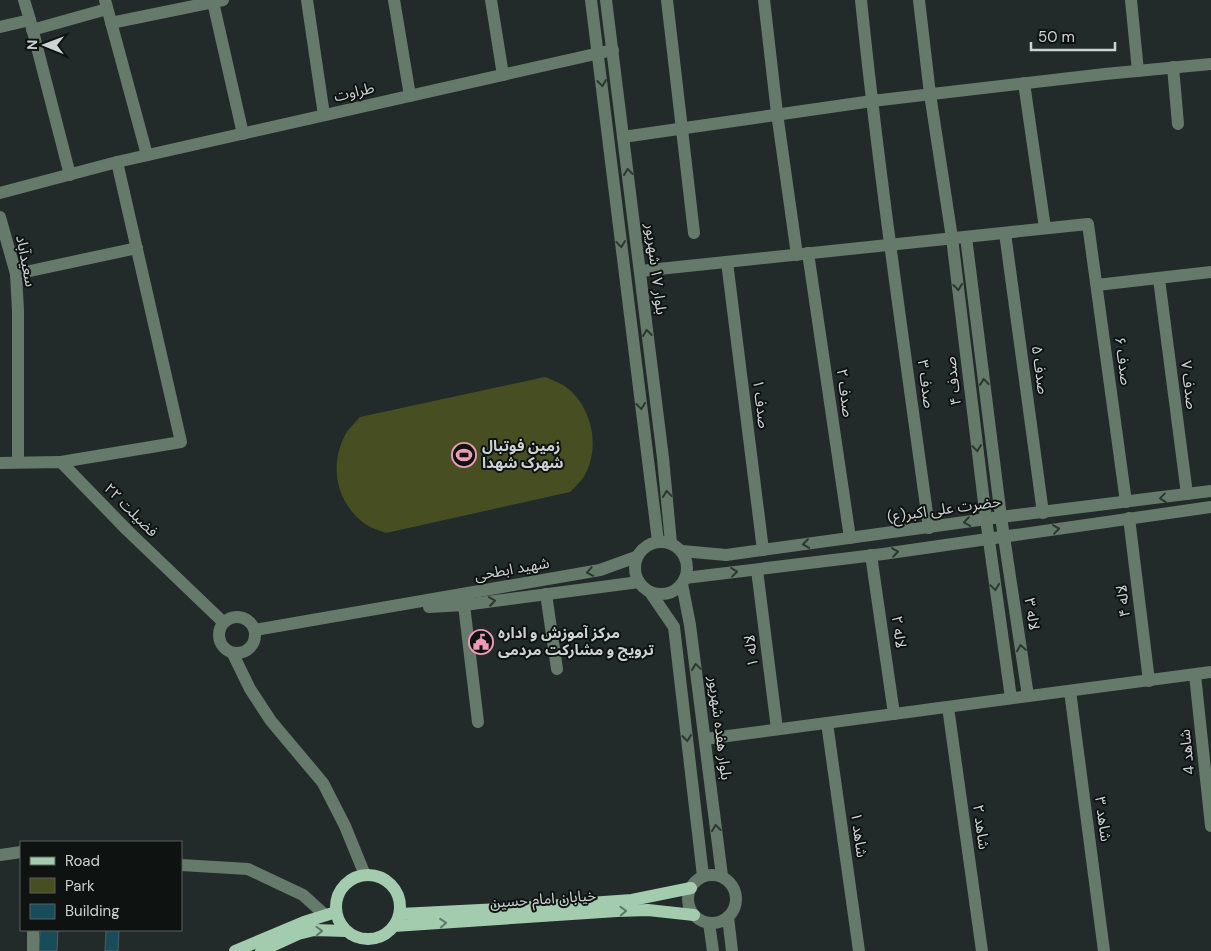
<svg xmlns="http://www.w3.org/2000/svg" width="1211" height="951" viewBox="0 0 1211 951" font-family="'DM Sans','Noto Sans Arabic',sans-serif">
	<rect width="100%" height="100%" fill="#222b2a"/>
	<path fill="#474f22" d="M545,377C551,379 557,382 563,385C592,404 602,448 583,478C579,483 574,488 570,492L386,533C379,530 371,528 365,524C336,502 329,467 345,435C349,428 355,423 360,417Z"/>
	<g fill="#184c5b" stroke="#535c60">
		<path d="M40,930H58L57,951H39Z"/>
		<path d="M106,930H119L118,951H105Z"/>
	</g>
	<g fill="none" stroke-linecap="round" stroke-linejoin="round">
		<g stroke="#667a6b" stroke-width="12">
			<path d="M105,0L147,155"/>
			<path d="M307,0L324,115"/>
			<path d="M394,0L410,96"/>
			<path d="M491,0L503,75"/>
			<path d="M591,0L658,541"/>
			<path d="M606,0L663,458L671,543"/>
			<path d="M667,0L694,233"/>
			<path d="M764,0L777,113L797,255"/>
			<path d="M861,0C879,176 905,352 929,528"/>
			<path d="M919,0L930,94L952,238L986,519L1011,698"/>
			<path d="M1131,0L1138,71"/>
			<path d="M213,2L243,134"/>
			<path d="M30,20L70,175"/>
			<path d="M111,23L223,0"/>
			<path d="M0,27L30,20L24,0"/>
			<path d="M32,30L107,9"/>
			<path d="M1173,67L1178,124"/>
			<path d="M1024,83L1045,228"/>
			<path d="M623,137L872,101L1105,74L1211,64"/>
			<path d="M0,193L117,162L613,50"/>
			<path d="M0,217L16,274L18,311V462"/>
			<path d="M1005,233L1043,513"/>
			<path d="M966,237L1001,517L1028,696"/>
			<path d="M808,253L850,538"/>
			<path d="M727,262L763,550"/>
			<path d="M640,271L1088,224L1126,502"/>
			<path d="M16,274L137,248"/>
			<path d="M1159,279L1187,494"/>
			<path d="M1097,285L1211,272"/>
			<path d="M61,462L181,442L117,162"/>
			<path d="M0,463L61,462L127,530L223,622"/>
			<path d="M1129,518L1149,681"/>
			<circle cx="661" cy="568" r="26"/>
			<path d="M682,551L726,555L1001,517L1211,491"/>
			<path d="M871,555L894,714"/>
			<path d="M757,570L777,729"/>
			<path d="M685,578L883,554L1211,507"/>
			<path d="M682,584L690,625L722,876"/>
			<path d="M650,592L674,627L703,876"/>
			<path d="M546,594L557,669"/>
			<path d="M464,605L478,722"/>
			<path d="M429,607L464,605L639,582"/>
			<circle cx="237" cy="635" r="18"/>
			<path d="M255,630L600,570L636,557"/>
			<path d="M233,654L250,689L271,721L323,783L345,826L365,875"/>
			<path d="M1195,675L1211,826"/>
			<path d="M1070,691L1104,951"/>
			<path d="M948,707L982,951"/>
			<path d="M827,723L859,951"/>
			<path d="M705,739L1211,672"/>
			<path d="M0,855L21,852"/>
			<path d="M181,865L248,869L303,895L325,915"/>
			<circle cx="712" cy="899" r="24"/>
			<path d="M728,917L732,951"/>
			<path d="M709,923L713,951"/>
			<path d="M33,951V930"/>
		</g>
		<g stroke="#a2ccad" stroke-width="12">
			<circle cx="368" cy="907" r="32"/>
			<path d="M400,914L518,908L632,900L691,888"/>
			<path d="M394,926L617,911L648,910L694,915"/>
			<path d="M235,951L304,922L336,912"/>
			<path d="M261,951L298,934L314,930L346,931"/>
		</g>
	</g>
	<defs><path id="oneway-chevron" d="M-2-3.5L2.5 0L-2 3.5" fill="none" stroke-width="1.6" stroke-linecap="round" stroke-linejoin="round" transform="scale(1.25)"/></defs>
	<g stroke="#2d3731">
		<use href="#oneway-chevron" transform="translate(602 83) rotate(83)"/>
		<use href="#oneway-chevron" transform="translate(628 172) rotate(-97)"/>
		<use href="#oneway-chevron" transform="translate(621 244) rotate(83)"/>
		<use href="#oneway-chevron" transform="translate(958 287) rotate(83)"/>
		<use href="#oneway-chevron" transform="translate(647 333) rotate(-97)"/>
		<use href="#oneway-chevron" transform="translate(984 382) rotate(-97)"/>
		<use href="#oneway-chevron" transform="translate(641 406) rotate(83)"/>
		<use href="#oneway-chevron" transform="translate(977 448) rotate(83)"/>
		<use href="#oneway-chevron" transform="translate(667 494) rotate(-96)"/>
		<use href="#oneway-chevron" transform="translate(1163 498) rotate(173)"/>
		<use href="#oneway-chevron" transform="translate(967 522) rotate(172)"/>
		<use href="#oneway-chevron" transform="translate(1056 529) rotate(-8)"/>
		<use href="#oneway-chevron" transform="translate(806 544) rotate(172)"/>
		<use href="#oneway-chevron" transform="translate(895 552) rotate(-8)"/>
		<use href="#oneway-chevron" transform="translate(590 572) rotate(169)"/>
		<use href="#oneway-chevron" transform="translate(734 572) rotate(-6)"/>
		<use href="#oneway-chevron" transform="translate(995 587) rotate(82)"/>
		<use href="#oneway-chevron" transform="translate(492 601) rotate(-8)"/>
		<use href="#oneway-chevron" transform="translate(1021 648) rotate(-99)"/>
		<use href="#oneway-chevron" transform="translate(696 667) rotate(-98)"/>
		<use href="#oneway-chevron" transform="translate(687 738) rotate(83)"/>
		<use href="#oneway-chevron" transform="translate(716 828) rotate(-97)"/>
	</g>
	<g stroke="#5f7967">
		<use href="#oneway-chevron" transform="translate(623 911) rotate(-2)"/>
		<use href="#oneway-chevron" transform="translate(443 923) rotate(-4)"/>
		<use href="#oneway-chevron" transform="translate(319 931) rotate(-2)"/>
	</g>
	<defs>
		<symbol id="stadium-ring" viewBox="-11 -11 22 22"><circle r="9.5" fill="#0e1312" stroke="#ef9ab7" stroke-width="1.5"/><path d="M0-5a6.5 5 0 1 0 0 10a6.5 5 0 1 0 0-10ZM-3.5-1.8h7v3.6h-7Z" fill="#ef9ab7"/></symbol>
		<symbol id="civic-ring" viewBox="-11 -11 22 22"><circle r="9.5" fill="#0e1312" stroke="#ef9ab7" stroke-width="1.5"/><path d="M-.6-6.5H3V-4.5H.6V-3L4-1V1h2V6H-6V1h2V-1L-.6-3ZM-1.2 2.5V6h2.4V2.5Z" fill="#ef9ab7"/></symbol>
	</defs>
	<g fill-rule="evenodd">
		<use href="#stadium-ring" x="450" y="441" width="28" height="28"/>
		<use href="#civic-ring" x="467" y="628" width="28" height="28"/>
	</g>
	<g text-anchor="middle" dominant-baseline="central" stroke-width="4" stroke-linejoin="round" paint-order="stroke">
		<g font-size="15" fill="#cdd3d2" stroke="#0e1312">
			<text transform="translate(354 92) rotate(-13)">طراوت</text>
			<text transform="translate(26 261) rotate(79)">سعیدآباد</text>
			<text transform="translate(656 269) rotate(83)">بلوار ۱۷ شهریور</text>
			<text transform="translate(1123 361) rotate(82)">صدف ۶</text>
			<text transform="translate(1040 370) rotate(82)">صدف ۵</text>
			<text transform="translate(953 381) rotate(-97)">صدف ۴</text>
			<text transform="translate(926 384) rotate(82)">صدف ۳</text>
			<text transform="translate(1189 385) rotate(83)">صدف ۷</text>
			<text transform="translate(845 393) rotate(82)">صدف ۲</text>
			<text transform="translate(761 404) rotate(83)">صدف ۱</text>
			<text transform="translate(944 509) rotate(-8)">حضرت علی اکبر(ع)</text>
			<text transform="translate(131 510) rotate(45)">فضیلت ۲۲</text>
			<text transform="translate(512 569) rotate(-10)">شهید ابطحی</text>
			<text transform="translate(1123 601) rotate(-97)">لاله ۴</text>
			<text transform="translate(1032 614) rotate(81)">لاله ۳</text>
			<text transform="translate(899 632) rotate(82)">لاله ۲</text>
			<text transform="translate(751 651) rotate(-97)">لاله ۱</text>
			<text transform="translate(720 728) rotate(83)">بلوار هفده شهریور</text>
			<text transform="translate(1187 752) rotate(-96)">شاهد 4</text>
			<text transform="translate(1103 819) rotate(82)">شاهد ۳</text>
			<text transform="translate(981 827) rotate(82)">شاهد ۲</text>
			<text transform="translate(859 835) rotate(82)">شاهد ۱</text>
			<text transform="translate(543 899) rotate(-4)">خیابان امام حسین</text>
		</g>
		<g font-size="15" font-weight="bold" fill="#cdd3d2" stroke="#0e1312" text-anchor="start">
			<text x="482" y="446">زمین فوتبال<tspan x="482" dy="17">شهرک شهدا</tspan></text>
			<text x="498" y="633">مرکز آموزش و اداره<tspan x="498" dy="17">ترویج و مشارکت مردمی</tspan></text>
		</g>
	</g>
	<rect x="20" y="841" width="162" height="90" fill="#0e1312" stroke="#5a605f"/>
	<rect x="30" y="857" width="25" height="8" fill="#a2ccad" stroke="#5a605f"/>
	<text x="65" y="866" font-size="15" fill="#cdd3d2">Road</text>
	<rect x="30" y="878" width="25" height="15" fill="#474f22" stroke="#5a605f"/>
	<text x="65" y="891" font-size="15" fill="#cdd3d2">Park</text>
	<rect x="30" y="904" width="25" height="15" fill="#184c5b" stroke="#5a605f"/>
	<text x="65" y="916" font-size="15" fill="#cdd3d2">Building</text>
	<g transform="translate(45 45) rotate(271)" stroke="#0e1312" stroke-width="4" paint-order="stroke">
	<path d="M0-4L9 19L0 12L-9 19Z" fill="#cdd3d2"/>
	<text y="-8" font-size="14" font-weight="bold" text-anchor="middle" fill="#cdd3d2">N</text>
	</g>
	<path d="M1031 42v8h84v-8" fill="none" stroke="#cdd3d2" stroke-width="2.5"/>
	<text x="1038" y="42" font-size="15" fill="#cdd3d2" stroke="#0e1312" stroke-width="4" paint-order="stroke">50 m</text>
</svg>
